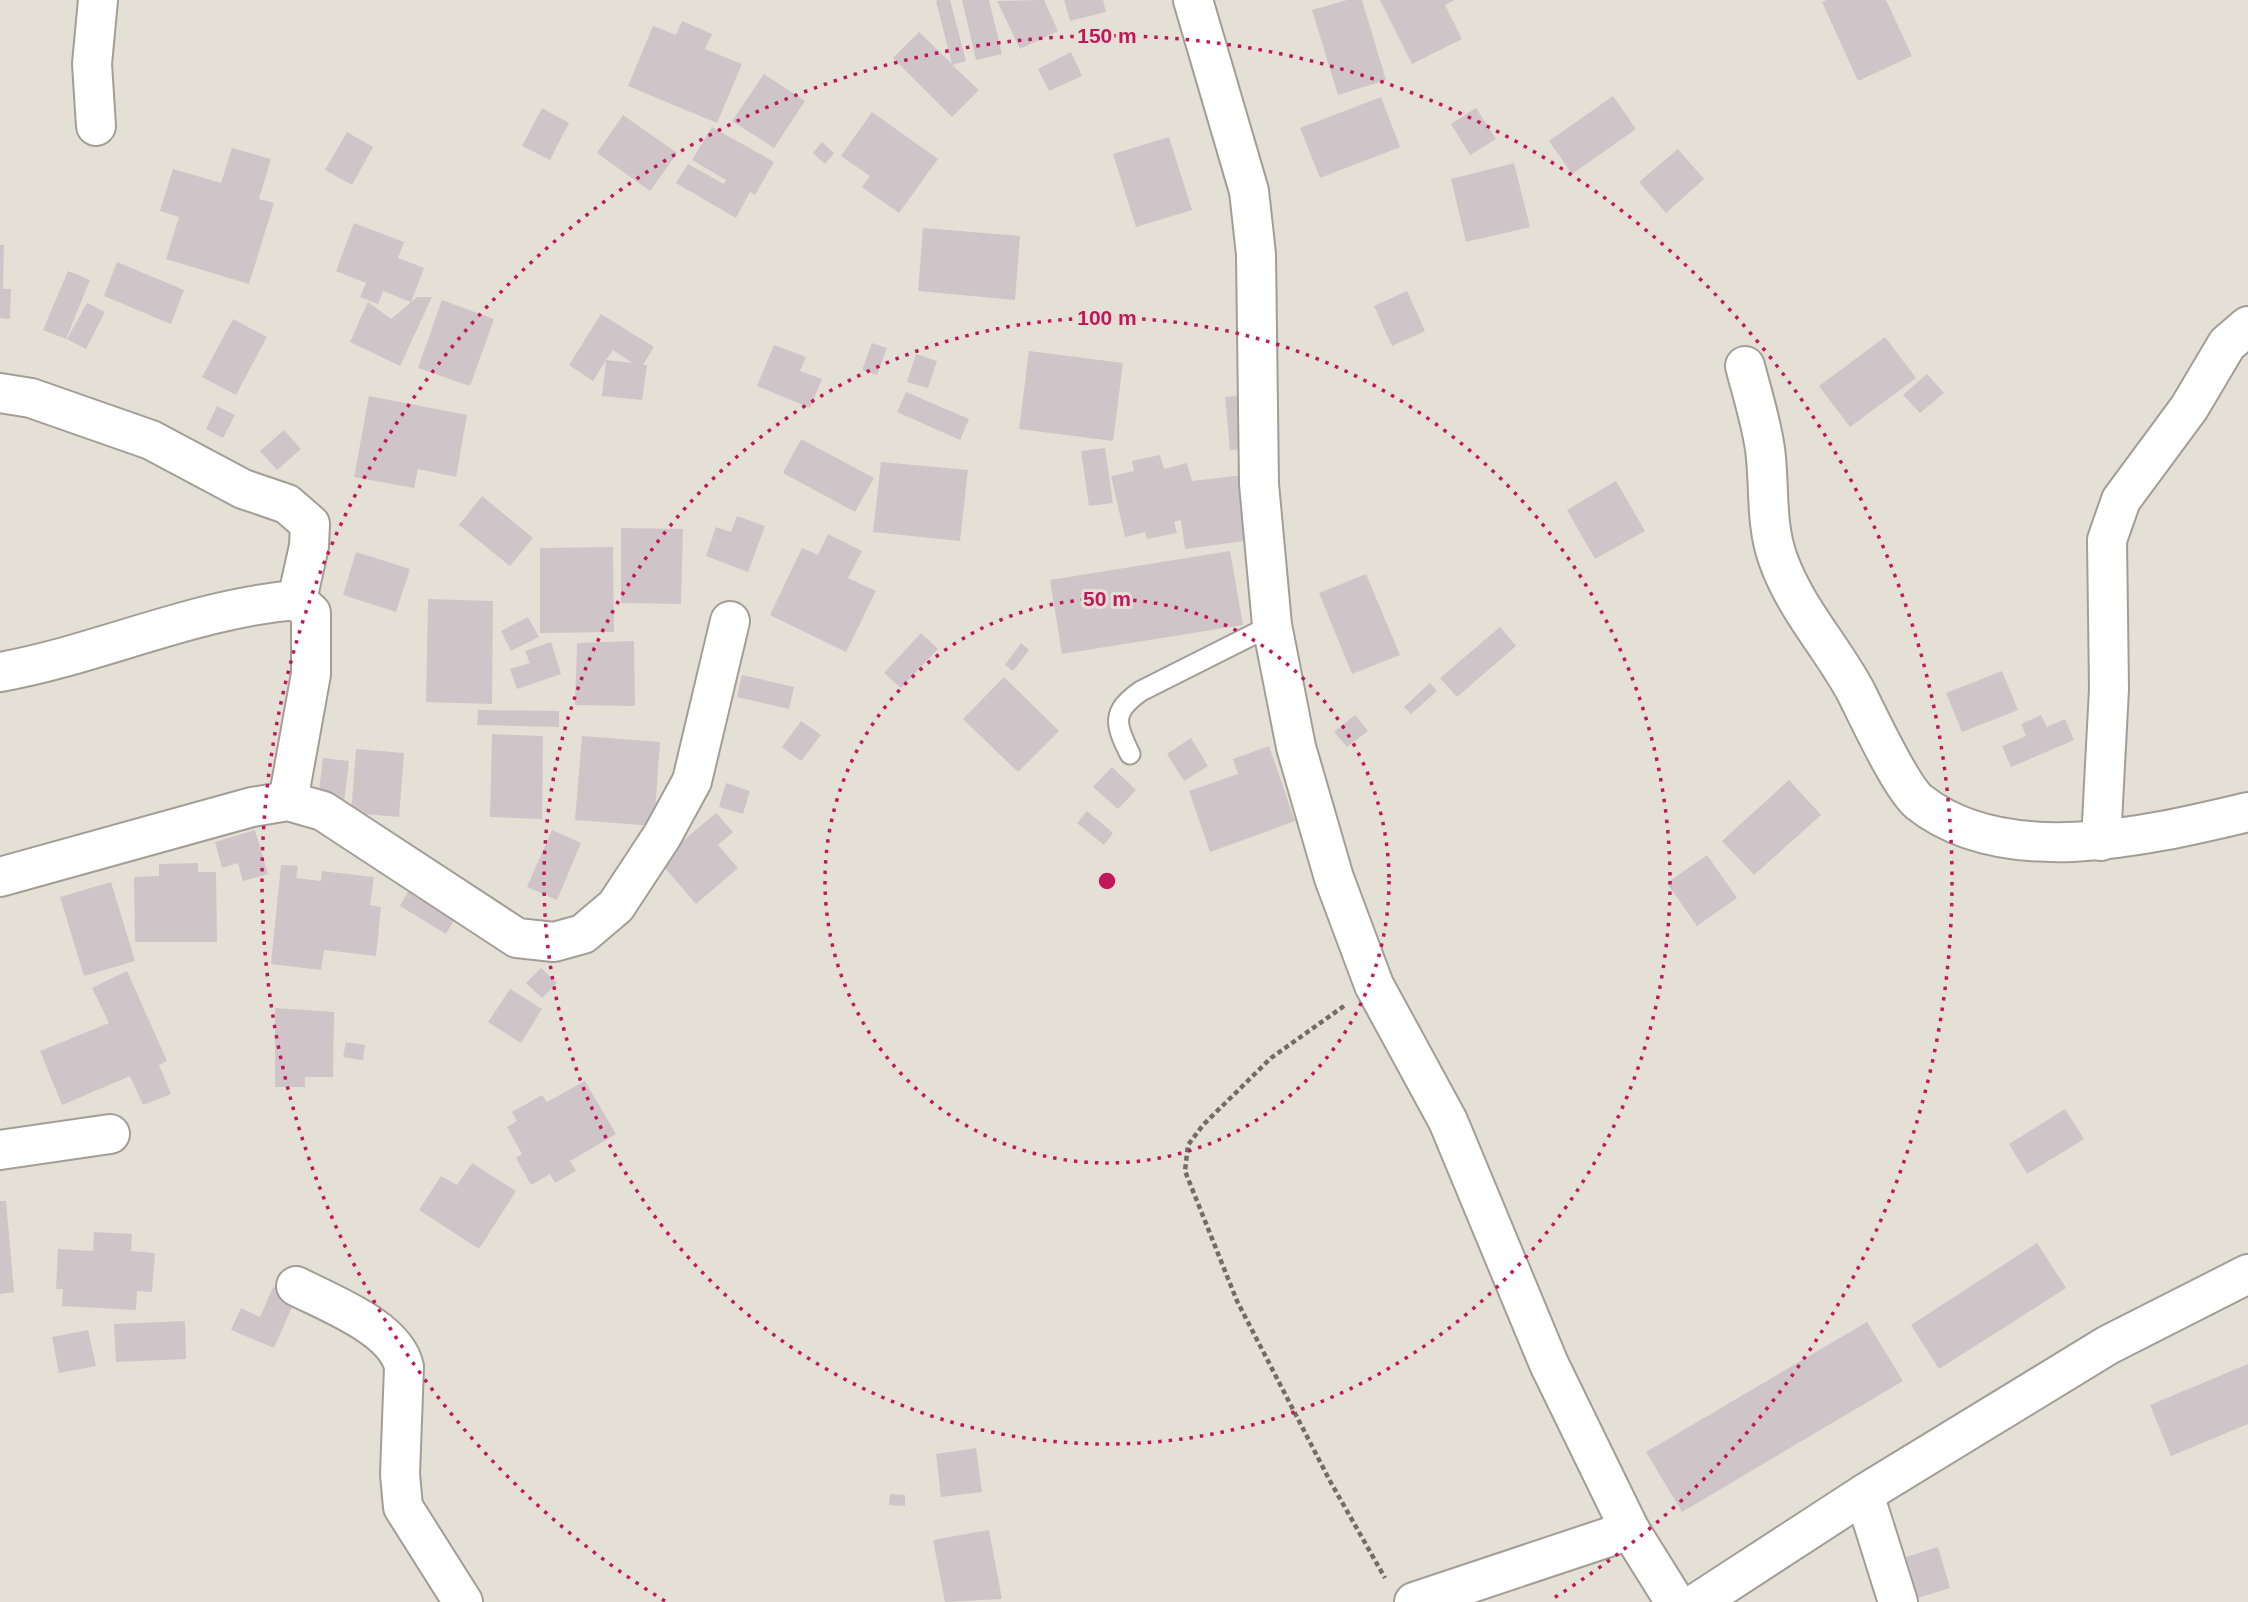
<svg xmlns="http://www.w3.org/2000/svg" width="2248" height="1602" viewBox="0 0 2248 1602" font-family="Helvetica,sans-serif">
	<rect width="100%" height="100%" fill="#e5e0d6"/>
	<g fill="#cfc4c8" fill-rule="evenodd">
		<path d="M939,0H950L966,61L952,65L979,90L952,117L893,58L919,32L952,64L936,1Z"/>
		<path d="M962,0H989L1002,54L976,60Z"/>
		<path d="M1044,0L1058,31L1020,49L997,1Z"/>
		<path d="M1064,0H1103L1106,12L1070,21Z"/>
		<path d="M1347,0H1362L1386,80L1338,95L1312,10Z"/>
		<path d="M1380,0H1455L1445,5L1462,39L1412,64Z"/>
		<path d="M1827,0H1886L1912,56L1858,81L1822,2Z"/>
		<path d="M682,21L712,34L705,49L742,64L717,123L628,86L653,26L676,35Z"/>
		<path d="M1071,52L1082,76L1049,91L1038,69Z"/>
		<path d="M764,74L805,101L774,148L732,121Z"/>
		<path d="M1613,96L1636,129L1572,174L1549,141Z"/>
		<path d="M1381,97L1400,147L1320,178L1300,128Z"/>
		<path d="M542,108L569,123L550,160L522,146Z"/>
		<path d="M1476,108L1496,139L1470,155L1451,124Z"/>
		<path d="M872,112L938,159L899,213L862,187L870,176L841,156Z"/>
		<path d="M623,115L677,153L650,191L597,153Z"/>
		<path d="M712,127L774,162L755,195L750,192L736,218L676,183L688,164L724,184L726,180L692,160Z"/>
		<path d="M347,132L373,147L352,185L325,170Z"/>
		<path d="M1169,137L1192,210L1136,227L1113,154Z"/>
		<path d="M822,142L834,153L825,164L813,153Z"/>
		<path d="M232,148L271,159L259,199L274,203L249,284L166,259L179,217L160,211L173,169L221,183Z"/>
		<path d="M1678,149L1704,179L1666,213L1639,182Z"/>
		<path d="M1514,163L1530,227L1466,242L1451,179Z"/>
		<path d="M354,223L404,242L398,258L424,268L411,302L383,291L378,304L360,297L366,283L336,271Z"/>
		<path d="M923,228L1020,236L1015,300L918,291Z"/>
		<path d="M0,245H4L3,289H11L10,319L0,318Z"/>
		<path d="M117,262L184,290L171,324L104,296Z"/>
		<path d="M68,271L90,280L66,339L43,330Z"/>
		<path d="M1407,291L1425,331L1392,346L1374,306Z"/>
		<path d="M417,297H432L400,366L350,342L368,302L391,319Z"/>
		<path d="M442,300L494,319L470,386L418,368Z"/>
		<path d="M87,303L105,312L86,349L67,339Z"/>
		<path d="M601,314L654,347L643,365H647L642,400L602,396L606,360L593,381L569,365ZM613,350L633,363L606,360Z"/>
		<path d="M233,319L267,337L236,395L202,377Z"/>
		<path d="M1885,337L1916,378L1850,427L1819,386Z"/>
		<path d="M872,343L887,348L877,375L862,370Z"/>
		<path d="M774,345L806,357L800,371L822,379L810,408L757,386Z"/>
		<path d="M1029,351L1123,363L1113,441L1019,429Z"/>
		<path d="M916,354L937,361L928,388L907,382Z"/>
		<path d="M1927,374L1944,393L1920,413L1903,395Z"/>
		<path d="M906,392L969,419L960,440L897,412Z"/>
		<path d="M1243,395L1248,449L1230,450L1225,397Z"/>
		<path d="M369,396L467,415L456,477L418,469L414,488L354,477Z"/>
		<path d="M217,406L235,415L223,438L206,429Z"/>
		<path d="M284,430L301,449L277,470L260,451Z"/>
		<path d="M801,439L874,478L855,512L783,473Z"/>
		<path d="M1105,448L1113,503L1089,506L1081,451Z"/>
		<path d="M1160,455L1164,469L1187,463L1192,481L1244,475L1253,540L1185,549L1181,520L1174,522L1177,533L1147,539L1145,532L1125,537L1111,476L1134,471L1132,461Z"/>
		<path d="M881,462L968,470L960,541L873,532Z"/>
		<path d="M1616,481L1645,531L1595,559L1567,510Z"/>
		<path d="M482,496L533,538L510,566L459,525Z"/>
		<path d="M737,516L765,526L748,572L706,556L716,527L731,532Z"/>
		<path d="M621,528L683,529L681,604L621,603Z"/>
		<path d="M828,534L862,551L848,578L876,591L846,652L770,615L802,548L818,555Z"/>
		<path d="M613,547L614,632L540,633V548Z"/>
		<path d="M1230,551L1243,625L1062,654L1050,580Z"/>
		<path d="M356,552L410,569L396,612L343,595Z"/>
		<path d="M1366,574L1400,655L1352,674L1319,593Z"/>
		<path d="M428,599L493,601L492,704L426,702Z"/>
		<path d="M528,617L539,637L511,651L501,631Z"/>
		<path d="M1500,627L1516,646L1457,697L1440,678Z"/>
		<path d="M921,633L938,649L901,688L884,673Z"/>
		<path d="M634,641L635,706L575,705L577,643Z"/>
		<path d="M551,642L561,674L517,689L510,669L530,663L525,651Z"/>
		<path d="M1021,643L1029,650L1013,671L1005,665Z"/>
		<path d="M2002,671L2018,710L1962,732L1946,693Z"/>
		<path d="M742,675L794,687L789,709L737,697Z"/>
		<path d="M1004,677L1059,731L1018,772L963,719Z"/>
		<path d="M1430,683L1437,691L1411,714L1404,707Z"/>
		<path d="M478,710L559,711V727L477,725Z"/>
		<path d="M1355,715L1368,731L1347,747L1334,732Z"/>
		<path d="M2041,715L2047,727L2065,719L2074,740L2011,767L2002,746L2026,736L2021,724Z"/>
		<path d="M801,721L821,735L801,761L782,747Z"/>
		<path d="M492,734L543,736L542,819L490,817Z"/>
		<path d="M582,736L660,742L654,826L575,820Z"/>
		<path d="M1191,738L1208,766L1184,781L1167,754Z"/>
		<path d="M1269,746L1295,821L1210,852L1189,791L1238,774L1233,759Z"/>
		<path d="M356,749L404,753L399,817L351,813Z"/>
		<path d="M323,758L349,761L344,802L318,799Z"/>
		<path d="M1112,767L1136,790L1118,809L1093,787Z"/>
		<path d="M1789,780L1821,815L1754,875L1722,841Z"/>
		<path d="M726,783L750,791L743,814L719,807Z"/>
		<path d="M1087,811L1113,833L1104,845L1077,823Z"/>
		<path d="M716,813L733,832L718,845L738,868L696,904L659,861Z"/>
		<path d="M255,830L268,874L243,881L238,863L222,868L215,842Z"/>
		<path d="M552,830L581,843L557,900L527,887Z"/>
		<path d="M1707,855L1737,898L1697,926L1667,883Z"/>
		<path d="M198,863V872H216L217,942H135L134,877L159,876V864Z"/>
		<path d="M281,865L298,866L296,878L321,881L322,871L374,877L370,905L381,907L376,956L324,950L321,970L271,964Z"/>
		<path d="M111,882L135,961L84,976L60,897Z"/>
		<path d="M409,890L456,917L446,934L400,906Z"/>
		<path d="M541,968L557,983L542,998L526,983Z"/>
		<path d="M127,971L167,1061L159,1065L171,1094L143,1105L130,1076L62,1105L40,1051L109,1023L92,988Z"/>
		<path d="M510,989L542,1009L521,1043L488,1022Z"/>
		<path d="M275,1008L334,1012L333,1077H305V1087H275Z"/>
		<path d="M346,1042L365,1045L363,1060L343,1057Z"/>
		<path d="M585,1081L616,1134L570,1161L576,1171L555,1183L550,1174L531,1185L516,1158L522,1154L507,1127L517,1121L512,1112L542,1095L547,1102Z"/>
		<path d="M2065,1109L2084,1139L2027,1174L2009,1144Z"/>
		<path d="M472,1163L516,1191L479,1249L419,1210L441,1176L457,1185Z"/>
		<path d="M0,1201H6L14,1292L0,1294Z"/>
		<path d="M94,1232L132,1234L131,1251L155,1253L152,1292L137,1291L136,1310L62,1306L63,1289H56L58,1249L93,1251Z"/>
		<path d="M2037,1243L2066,1288L1939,1369L1911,1325Z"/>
		<path d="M273,1287L296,1298L274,1348L231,1330L241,1308L260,1317Z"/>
		<path d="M185,1321L186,1359L116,1362L114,1324Z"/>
		<path d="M1867,1322L1903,1381L1682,1512L1646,1452Z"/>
		<path d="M88,1330L96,1366L59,1373L52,1337Z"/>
		<path d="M2248,1364V1424L2171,1456L2150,1405Z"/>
		<path d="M976,1448L982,1492L941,1497L936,1454Z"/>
		<path d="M890,1494L905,1495V1506L889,1505Z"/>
		<path d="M989,1530L1002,1599L945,1602L933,1540Z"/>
		<path d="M1938,1547L1950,1588L1918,1598L1906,1557Z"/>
	</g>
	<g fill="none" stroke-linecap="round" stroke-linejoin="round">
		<defs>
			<path id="service" d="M1130,754C1115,724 1111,712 1141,691L1272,625"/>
			<g id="minor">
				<path d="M1193,0L1249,191L1256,254L1259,484L1272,625L1296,747L1334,878L1374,985L1448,1121L1549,1364L1630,1530L1675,1602"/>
				<path d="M96,126L92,64L98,0"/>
				<path d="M1745,366C1752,393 1761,421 1765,449C1770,486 1765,523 1778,559C1795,608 1832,647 1856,692C1868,716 1901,787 1919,802C2006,871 2151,835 2248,812"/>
				<path d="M0,393L31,398L151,440L243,489L287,504L310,524L309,546L297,600"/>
				<path d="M0,672C100,654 195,608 297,600L311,613V674L288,801"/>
				<path d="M2101,841L2109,689L2107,540L2121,500L2189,408L2227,344L2248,326"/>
				<path d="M0,877L252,807L288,801L323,811L517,938L554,942L583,934L616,906L662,836L692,781L730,621"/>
				<path d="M0,1150L110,1134"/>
				<path d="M296,1286C329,1303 396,1328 404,1367L400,1474L403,1507L463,1602"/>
				<path d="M1864,1494L1898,1602"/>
				<path d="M1414,1602L1630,1530"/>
				<path d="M1698,1602L1864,1494L2108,1345L2248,1274"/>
			</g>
		</defs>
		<use href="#service" stroke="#a39e95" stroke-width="23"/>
		<use href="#minor" stroke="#a39e95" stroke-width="42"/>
		<path stroke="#706d66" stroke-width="4.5" stroke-dasharray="5 3.5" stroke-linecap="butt" d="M1344,1006L1271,1058L1203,1125L1188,1145L1185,1171L1237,1301L1330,1481L1385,1578"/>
		<use href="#service" stroke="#fff" stroke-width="19"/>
		<use href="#minor" stroke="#fff" stroke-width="38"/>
	</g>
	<g fill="none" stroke="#c2185b" stroke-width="3.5" stroke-dasharray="3.5 7">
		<circle cx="1107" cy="881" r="282"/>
		<circle cx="1107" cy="881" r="563"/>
		<path d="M665 1601A845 845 0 1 1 1549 1601"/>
	</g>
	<circle cx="1107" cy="881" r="10" fill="#c2185b" stroke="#e5e0d6" stroke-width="3.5"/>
	<g font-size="21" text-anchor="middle" font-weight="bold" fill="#c2185b" stroke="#e5e0d6" stroke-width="6" stroke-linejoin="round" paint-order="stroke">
		<text x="1107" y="43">150 m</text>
		<text x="1107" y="325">100 m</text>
		<text x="1107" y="606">50 m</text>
	</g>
</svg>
